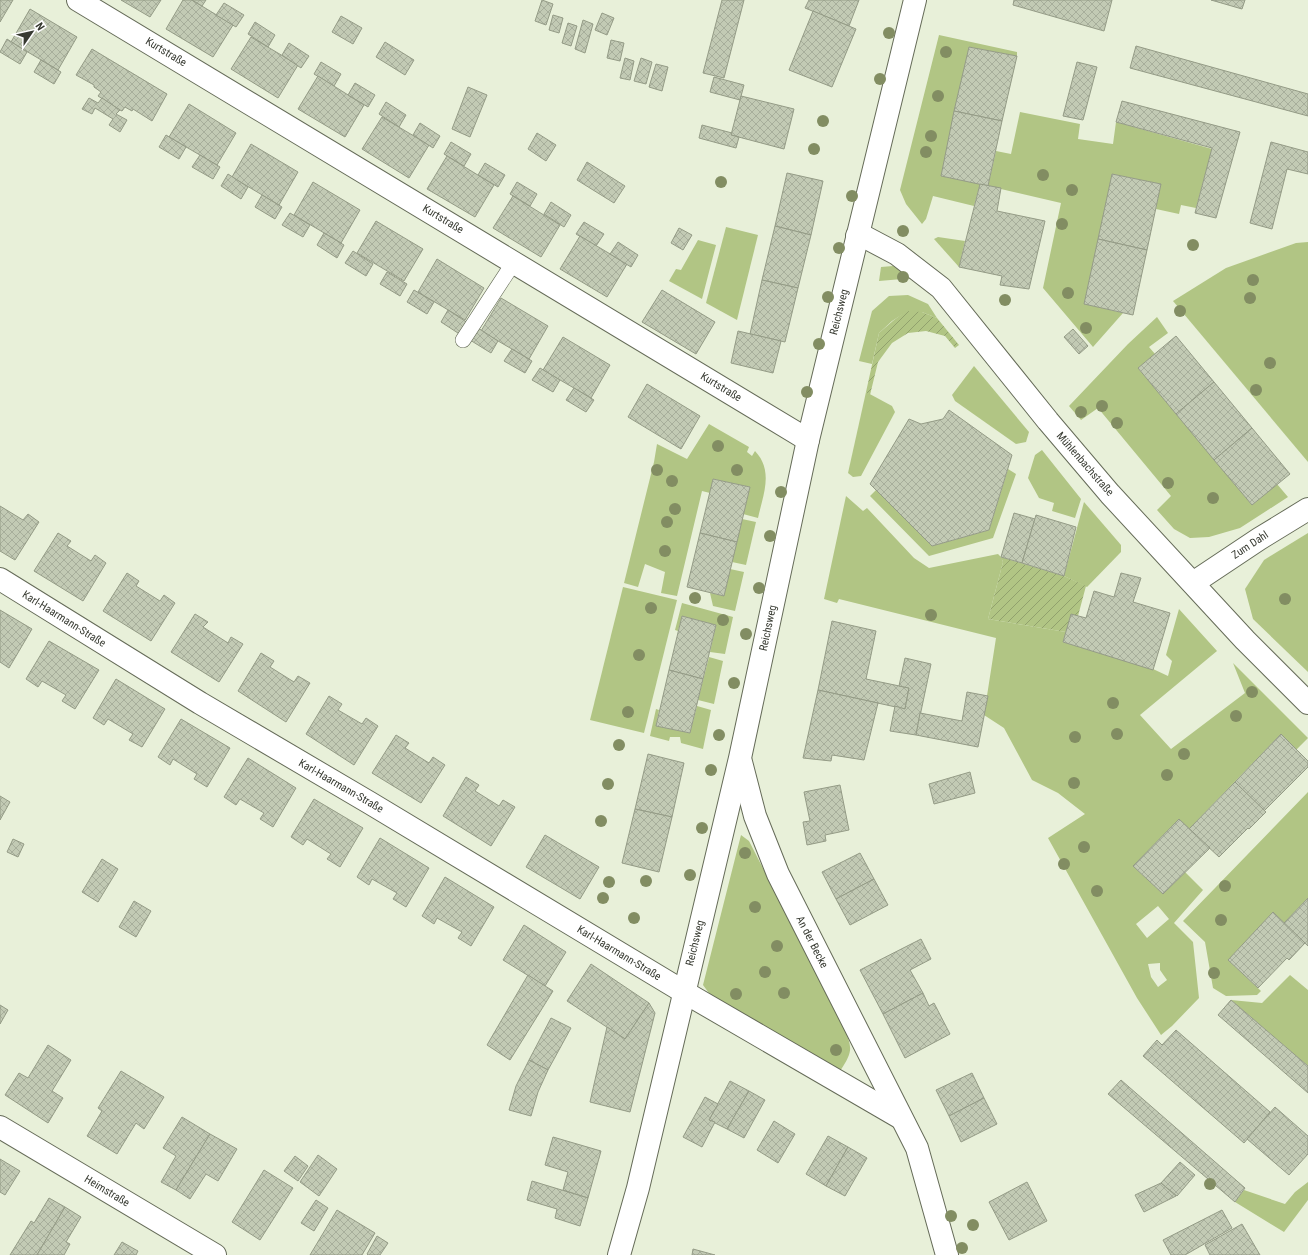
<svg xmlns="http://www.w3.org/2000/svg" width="1308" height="1255" viewBox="0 0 1308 1255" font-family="'Roboto Condensed',sans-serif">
	<defs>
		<pattern id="garden-furrows" width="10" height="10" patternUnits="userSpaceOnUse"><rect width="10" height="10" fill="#b1c584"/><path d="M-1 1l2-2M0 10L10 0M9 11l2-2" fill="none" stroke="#91a16d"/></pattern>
		<pattern id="building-cross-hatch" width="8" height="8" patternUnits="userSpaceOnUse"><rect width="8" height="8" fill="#c2cab4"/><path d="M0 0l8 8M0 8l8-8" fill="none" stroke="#a7ae9b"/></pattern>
	</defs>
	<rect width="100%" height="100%" fill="#e8f0d9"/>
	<g fill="#b1c584" fill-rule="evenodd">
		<path d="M939,35L1017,52V56L969,47L941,176L980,184L974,206L933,196L926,219L922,224L906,204L900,190Z"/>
		<path d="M1020,112L1080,124L1078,139L1113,144L1116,122L1212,149L1196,208L1181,205L1179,214L1156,209L1160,184L1112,174L1085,304L1123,313L1093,347L1043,288L1061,203L988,186L996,151L1011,154Z"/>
		<path d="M726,227L758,235L737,320L706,303Z"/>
		<path d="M938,237L965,241L959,267L934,239Z"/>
		<path d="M698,240L716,245L702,299L669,281L676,269L681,270Z"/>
		<path d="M1308,242V462L1173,301L1226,268L1296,243Z"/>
		<path d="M893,266L914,278L879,281L881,267Z"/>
		<path d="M908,295L928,304L937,318L922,312H906L892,321L879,333L872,364L859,361L872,311L889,296Z"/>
		<path d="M1157,317L1168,333L1149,347L1155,354L1138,368L1252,505L1277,484L1288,497L1240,528L1209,537L1190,538L1174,529L1157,510L1171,496L1098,408L1081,420L1069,406L1128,344Z"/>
		<path d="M974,366L1029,432L1026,442L1016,444L955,401L952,395Z"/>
		<path d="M866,392L892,406L895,412L861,476L853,477L848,473Z"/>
		<path d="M709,424L749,447L747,452L752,456L755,451C774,471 763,495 758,518L743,514L750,487L713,479L710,493L702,491L677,596L661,593L665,572L645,564L638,587L624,583L654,462L657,444L687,459Z"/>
		<path d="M1042,450L1081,499L1075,518L1052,511L1054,503L1039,498L1028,478L1035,455Z"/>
		<path d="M1008,469L1016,474L993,538L929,556L870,496L876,490L932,546L989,530Z"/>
		<path d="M846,496L863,511L867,508L914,558L929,568L998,554L1001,557L1003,562L988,619L1066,632L1063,642L1153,669L1168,676L1172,661L1166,655L1179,609L1217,651L1140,715L1171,749L1245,693L1233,663L1308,738L1296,750L1281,734L1189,829L1179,819L1133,866L1163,894L1185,872L1203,890L1174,923L1193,942L1199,998L1172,1026L1161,1035L1137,998L1048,838L1085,814L1058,793L1032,780L1004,728L984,715L996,638L839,599L837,603L824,599ZM1158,906L1169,919L1147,938L1136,924ZM1160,963V970L1167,980L1158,987L1151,977L1148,964Z"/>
		<path d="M1084,502L1121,545V552L1087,587L1064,576Z"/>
		<path d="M742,519L756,522L746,565L732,562Z"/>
		<path d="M1308,533V672L1253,619L1245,589L1264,560Z"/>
		<path d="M730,569L744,572L735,611L713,606L710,593L724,596Z"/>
		<path d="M623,587L677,600L644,733L590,720Z"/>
		<path d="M682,603L733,617L725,654L710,652L716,625L682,616L678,631L675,630Z"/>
		<path d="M709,657L723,661L714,704L698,700Z"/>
		<path d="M697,706L711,710L703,749L681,743L680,737H670L669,741L650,736L656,709L659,710L656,726L690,733Z"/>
		<path d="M1308,792V898L1284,923L1273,913L1228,960L1261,991L1257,995L1226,996L1213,988L1205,942L1183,921Z"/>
		<path d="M741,835L749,841L843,1024C851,1047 855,1049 840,1071L711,996L703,985Z"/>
		<path d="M1290,975L1308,990V1066L1231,1000L1262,1003Z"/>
		<path d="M1308,1182V1200L1284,1232L1235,1202L1244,1190L1285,1204L1295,1192Z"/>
	</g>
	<g fill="url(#garden-furrows)">
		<path d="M906,311L922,312L937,318L959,345L955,348L945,336L926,331L908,333L892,343L878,362L870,395L866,392L879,333L894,320Z"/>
		<path d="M1001,557L1064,576L1086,586L1078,616L1066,632L988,619L1003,562Z"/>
	</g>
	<g fill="url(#building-cross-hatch)" stroke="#949b86">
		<path d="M0,0H13L0,22Z"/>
		<path d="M121,0H161L150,17Z"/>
		<path d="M183,0H192L233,25L213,57L166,29Z"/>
		<path d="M192,0H206L202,6Z"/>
		<path d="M542,0L553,4L546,25L535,21Z"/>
		<path d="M722,0H744L724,78L703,73Z"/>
		<path d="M809,0H859L849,26L805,8Z"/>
		<path d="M1014,0H1112L1104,31L1013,5Z"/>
		<path d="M1211,0H1245L1242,9Z"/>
		<path d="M224,3L244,15L236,27L216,15Z"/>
		<path d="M30,9L77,37L58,70L11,42Z"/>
		<path d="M813,11L856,29L832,87L789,70Z"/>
		<path d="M602,13L614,18L607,35L595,30Z"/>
		<path d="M553,15L563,18L559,33L549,30Z"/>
		<path d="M341,16L362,28L353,44L332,32Z"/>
		<path d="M583,20L593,24L585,53L575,49Z"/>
		<path d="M255,22L275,35L268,47L248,34Z"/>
		<path d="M568,23L577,26L571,46L562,43Z"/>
		<path d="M251,37L298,65L278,98L231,69Z"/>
		<path d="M7,39L27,52L20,64L0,52Z"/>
		<path d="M611,40L624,43L620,61L607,58Z"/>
		<path d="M385,42L414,60L405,75L376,57Z"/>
		<path d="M289,43L309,56L301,68L282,55Z"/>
		<path d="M1136,46L1308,94V116L1130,68Z"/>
		<path d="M969,47L1017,56L1002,121L954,111Z"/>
		<path d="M92,49L167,94L152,121L133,109L132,111L125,107L122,111L120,110L98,96L101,92L94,87V85L76,75Z"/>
		<path d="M625,58L634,61L630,80L620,78Z"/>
		<path d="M641,58L652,62L646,84L634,81Z"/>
		<path d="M41,60L61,72L54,84L34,72Z"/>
		<path d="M321,62L341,74L334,86L314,74Z"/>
		<path d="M1077,62L1097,67L1083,120L1063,116Z"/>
		<path d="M656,64L668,67L662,91L649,87Z"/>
		<path d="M318,76L364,105L345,137L298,109Z"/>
		<path d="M714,77L744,85L740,100L710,92Z"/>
		<path d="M355,83L375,95L368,107L348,95Z"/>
		<path d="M468,87L487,95L470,137L452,129Z"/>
		<path d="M741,96L794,109L784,149L731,135Z"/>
		<path d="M89,98L98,103L102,98L120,110L116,114L127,120L120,132L109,125L113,119L95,108L92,114L82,109Z"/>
		<path d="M1122,101L1240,132L1216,218L1195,213L1212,148L1116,122Z"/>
		<path d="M386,102L406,115L399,127L379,114Z"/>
		<path d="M189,104L236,133L217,165L169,137Z"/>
		<path d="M954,111L1002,121L988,186L941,176Z"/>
		<path d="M382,117L429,145L409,178L362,149Z"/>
		<path d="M420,123L440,136L433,148L413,135Z"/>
		<path d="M702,125L732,133L731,135L739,137L736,148L699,138Z"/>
		<path d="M537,133L556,145L546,161L528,149Z"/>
		<path d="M166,135L186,147L179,159L159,147Z"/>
		<path d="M451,142L471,154L464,166L444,154Z"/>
		<path d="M1271,142L1308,152V174L1287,169L1272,229L1250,223Z"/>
		<path d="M251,144L298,172L279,205L232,177Z"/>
		<path d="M200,155L220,167L213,179L192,167Z"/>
		<path d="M447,156L494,185L475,217L427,189Z"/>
		<path d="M587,162L625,186L614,203L577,180Z"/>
		<path d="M485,163L505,175L498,187L478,175Z"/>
		<path d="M787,173L823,181L811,235L775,226Z"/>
		<path d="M228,174L248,187L241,199L221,186Z"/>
		<path d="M1112,174L1161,184L1147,250L1098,239Z"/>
		<path d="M313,182L360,210L341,243L294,215Z"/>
		<path d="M517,182L537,194L530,206L510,194Z"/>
		<path d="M980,184L1001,188L997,211L1045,221L1029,289L1000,285L1002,276L959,267Z"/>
		<path d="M262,195L282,207L275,219L255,207Z"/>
		<path d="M513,196L560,225L541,257L493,228Z"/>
		<path d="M551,202L571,215L564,227L544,214Z"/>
		<path d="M290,213L310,225L303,237L282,225Z"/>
		<path d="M376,221L423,249L404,281L357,253Z"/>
		<path d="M584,222L604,234L596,246L576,234Z"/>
		<path d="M775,226L811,235L798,288L762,280Z"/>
		<path d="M679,228L692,235L683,250L671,243Z"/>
		<path d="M324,233L344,245L337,258L317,245Z"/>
		<path d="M580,236L627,264L607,297L560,269Z"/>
		<path d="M1098,239L1147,250L1133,315L1084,304Z"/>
		<path d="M618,242L638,255L631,267L610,254Z"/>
		<path d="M353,251L373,264L366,276L345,263Z"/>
		<path d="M437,259L484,288L465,320L418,292Z"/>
		<path d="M387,272L407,284L400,296L380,284Z"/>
		<path d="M762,280L798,288L785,342L750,334Z"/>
		<path d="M414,290L434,302L427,314L407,302Z"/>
		<path d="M662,290L715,322L696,354L642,322Z"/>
		<path d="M501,298L548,326L529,359L481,331Z"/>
		<path d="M448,310L468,323L461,335L441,322Z"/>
		<path d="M478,328L498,341L491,353L470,340Z"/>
		<path d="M1073,329L1088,346L1079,354L1064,337Z"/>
		<path d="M738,331L781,341L773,373L731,363Z"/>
		<path d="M1176,336L1214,382L1176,414L1138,368Z"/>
		<path d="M563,337L610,365L591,398L543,370Z"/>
		<path d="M512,349L532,361L525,373L504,361Z"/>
		<path d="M540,368L560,380L553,392L532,380Z"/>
		<path d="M1214,382L1252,428L1214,460L1176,414Z"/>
		<path d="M647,384L700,416L681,449L628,417Z"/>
		<path d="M574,388L594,400L586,412L566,400Z"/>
		<path d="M949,410L1012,455L989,530L932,546L870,484L909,419L921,424L943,419Z"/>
		<path d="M1252,428L1290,474L1252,505L1214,460Z"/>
		<path d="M713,479L750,487L737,542L700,533Z"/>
		<path d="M0,506L23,520L28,514L39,522L15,560L0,551Z"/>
		<path d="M1014,513L1035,519L1022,563L1001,557Z"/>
		<path d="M1036,515L1076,527L1064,576L1022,563Z"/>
		<path d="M58,533L71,541L67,546L91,561L95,555L106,563L83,601L34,571Z"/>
		<path d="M700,533L737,542L724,596L687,587Z"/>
		<path d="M127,573L139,581L136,586L160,601L164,595L175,603L151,641L103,611Z"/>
		<path d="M1121,573L1141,578L1133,602L1170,613L1153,670L1063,642L1071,614L1086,618L1094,591L1114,597Z"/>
		<path d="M0,610L32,629L9,668L0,662Z"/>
		<path d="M195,614L208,622L203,627L228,643L231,637L243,644L219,682L171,652Z"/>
		<path d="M682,616L716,625L703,679L669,670Z"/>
		<path d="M832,621L876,631L866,679L909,688L905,709L818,690Z"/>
		<path d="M49,641L99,670L75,709L62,701L66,695L42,681L38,687L26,679Z"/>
		<path d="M261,653L274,661L270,667L294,682L298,676L310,683L286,722L238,691Z"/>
		<path d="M905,658L931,664L916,735L890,731L895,706L905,709L909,688L899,686Z"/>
		<path d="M669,670L703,679L690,733L656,726Z"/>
		<path d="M116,679L165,709L142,747L129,740L133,734L108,719L104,725L93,718Z"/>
		<path d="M818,690L878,703L864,760L832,755L831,761L803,758Z"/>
		<path d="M967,692L988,696L978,747L916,735L920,713L962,721Z"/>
		<path d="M329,696L342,704L338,710L362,724L366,718L378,726L354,765L306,734Z"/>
		<path d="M181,719L230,748L207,787L194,779L197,774L173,759L170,765L158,757Z"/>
		<path d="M1281,734L1308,761V767L1264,811L1235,782Z"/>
		<path d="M396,735L409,743L405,748L429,763L433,757L445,765L421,803L372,773Z"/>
		<path d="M648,754L684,763L672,817L635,809Z"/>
		<path d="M248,758L296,788L273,827L260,819L264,813L240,799L236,805L224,797Z"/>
		<path d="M970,772L975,793L934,804L929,784Z"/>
		<path d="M466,777L479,785L475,791L499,806L503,800L515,807L491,846L443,816Z"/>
		<path d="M1235,782L1266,812L1249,829L1248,828L1219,857L1189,829Z"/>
		<path d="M840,785L849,830L825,835L826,841L807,845L803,822L810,821L804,792Z"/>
		<path d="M0,796L10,802L0,820Z"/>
		<path d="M314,799L363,828L340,867L327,859L331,854L307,839L303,845L291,837Z"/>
		<path d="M635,809L672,817L659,872L622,863Z"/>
		<path d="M1179,819L1210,848L1163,894L1133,866Z"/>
		<path d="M545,835L599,867L580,899L526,867Z"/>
		<path d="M380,838L429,868L406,907L393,899L397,893L372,879L369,885L357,877Z"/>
		<path d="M13,839L24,844L18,857L7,852Z"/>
		<path d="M860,853L874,879L836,899L822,872Z"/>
		<path d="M102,859L118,869L98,902L82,892Z"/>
		<path d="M445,877L494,907L471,946L458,938L462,932L437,918L434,924L422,916Z"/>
		<path d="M874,879L888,905L850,925L836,899Z"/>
		<path d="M1308,898V946L1284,923Z"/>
		<path d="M134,901L151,911L136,937L119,927Z"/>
		<path d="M1273,912L1305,943L1289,960L1287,958L1258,988L1228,960Z"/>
		<path d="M524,925L566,952L545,986L503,960Z"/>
		<path d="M921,939L931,959L910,970L923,993L883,1014L860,970Z"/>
		<path d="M591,964L649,1003L625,1039L567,1001Z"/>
		<path d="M528,975L553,991L510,1060L487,1045Z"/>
		<path d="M923,993L929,1006L934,1003L950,1034L905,1058L883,1014Z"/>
		<path d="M1231,1000L1308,1066V1093L1218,1015Z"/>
		<path d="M649,1003L655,1013L630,1112L590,1102L607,1027L625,1039Z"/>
		<path d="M0,1005L8,1010L0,1024Z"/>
		<path d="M551,1018L571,1028L548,1070L529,1060Z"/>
		<path d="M1176,1030L1270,1112L1244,1143L1143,1056L1157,1040L1162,1045Z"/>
		<path d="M48,1045L71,1060L52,1091L63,1098L48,1123L5,1095L19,1073L28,1078Z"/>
		<path d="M529,1060L548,1070L538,1092L531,1116L509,1110L516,1086Z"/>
		<path d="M121,1071L164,1097L144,1129L136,1123L117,1154L87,1136L102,1111L98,1108Z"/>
		<path d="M972,1073L984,1098L949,1116L936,1090Z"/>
		<path d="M1121,1080L1245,1188L1235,1202L1108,1094Z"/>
		<path d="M730,1081L749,1091L727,1129L709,1120Z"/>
		<path d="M749,1091L765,1100L744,1138L727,1129Z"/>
		<path d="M705,1097L718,1104L709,1120L715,1122L702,1147L683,1137Z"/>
		<path d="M984,1098L997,1124L961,1142L949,1116Z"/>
		<path d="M1275,1107L1308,1136V1154L1289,1175L1247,1139Z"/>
		<path d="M182,1117L210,1134L176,1190L161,1182L176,1156L163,1148Z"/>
		<path d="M774,1121L795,1134L778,1163L757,1150Z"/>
		<path d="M210,1134L237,1149L218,1181L206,1174L190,1199L176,1190Z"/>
		<path d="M828,1136L848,1147L826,1186L806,1174Z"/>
		<path d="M553,1137L601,1151L588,1198L563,1190L568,1172L545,1165Z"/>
		<path d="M848,1147L867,1158L845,1196L826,1186Z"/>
		<path d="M318,1155L337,1169L319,1196L300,1182Z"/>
		<path d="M295,1156L308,1166L298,1181L284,1171Z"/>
		<path d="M0,1159L20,1171L5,1195L0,1192Z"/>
		<path d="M1180,1162L1195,1175L1177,1196L1161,1183Z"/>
		<path d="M264,1170L293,1188L260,1240L232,1222Z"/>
		<path d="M532,1181L588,1198L580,1226L555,1218L557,1209L527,1200Z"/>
		<path d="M1027,1182L1047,1221L1009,1240L989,1202Z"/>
		<path d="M1161,1183L1176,1196L1144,1212L1135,1195Z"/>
		<path d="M49,1198L65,1207L37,1255H10L31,1221L34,1223Z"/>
		<path d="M316,1200L328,1208L314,1231L301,1223Z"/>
		<path d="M65,1207L81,1217L66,1242L70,1244L64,1255H37Z"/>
		<path d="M337,1210L375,1233L362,1255H310Z"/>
		<path d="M1222,1210L1232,1228L1185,1255H1171L1163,1240Z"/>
		<path d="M1242,1224L1260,1255H1210L1205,1245Z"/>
		<path d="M377,1236L388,1243L380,1255H368L367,1254Z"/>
		<path d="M122,1242L138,1251L136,1255H114Z"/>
		<path d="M693,1249L715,1255H692Z"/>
	</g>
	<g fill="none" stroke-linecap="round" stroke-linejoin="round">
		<defs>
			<path id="lane" d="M463,340L514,262"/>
			<g id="street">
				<path d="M78,0L808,440"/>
				<path d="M857,236H863L897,254L941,288L1048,421L1110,494L1245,640L1308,703"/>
				<path d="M0,579L200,703L370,803L684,992L901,1118"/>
				<path d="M1193,583L1259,539L1308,509"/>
				<path d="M741,762L755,816L778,874L917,1148L947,1255"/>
				<path d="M0,1127L215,1255"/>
				<path d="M619,1255L638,1188L740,758L808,440L915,0"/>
			</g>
		</defs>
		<use href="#lane" stroke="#656b58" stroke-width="16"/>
		<use href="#street" stroke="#656b58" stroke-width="24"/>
		<use href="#lane" stroke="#fff" stroke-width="15"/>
		<use href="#street" stroke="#fff" stroke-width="22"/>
	</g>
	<g fill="#828d62">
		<circle cx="889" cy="33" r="6"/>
		<circle cx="946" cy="52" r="6"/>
		<circle cx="880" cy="79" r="6"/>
		<circle cx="938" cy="96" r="6"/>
		<circle cx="823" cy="121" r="6"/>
		<circle cx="931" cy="136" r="6"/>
		<circle cx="814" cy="149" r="6"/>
		<circle cx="926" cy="152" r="6"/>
		<circle cx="1043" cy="175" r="6"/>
		<circle cx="721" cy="182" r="6"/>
		<circle cx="1072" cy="190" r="6"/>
		<circle cx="852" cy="196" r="6"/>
		<circle cx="1062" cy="224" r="6"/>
		<circle cx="903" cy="231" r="6"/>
		<circle cx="1193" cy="245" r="6"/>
		<circle cx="839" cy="248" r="6"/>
		<circle cx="903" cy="277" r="6"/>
		<circle cx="1253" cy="280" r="6"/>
		<circle cx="1068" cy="293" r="6"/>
		<circle cx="828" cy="297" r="6"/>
		<circle cx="1250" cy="298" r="6"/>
		<circle cx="1005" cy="300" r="6"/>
		<circle cx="1180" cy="311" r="6"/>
		<circle cx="1086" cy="328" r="6"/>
		<circle cx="819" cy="344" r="6"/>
		<circle cx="1270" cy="363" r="6"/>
		<circle cx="1256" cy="390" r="6"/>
		<circle cx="807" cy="392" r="6"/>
		<circle cx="1102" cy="406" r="6"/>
		<circle cx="1081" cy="412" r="6"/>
		<circle cx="1117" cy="423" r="6"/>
		<circle cx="718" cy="446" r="6"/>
		<circle cx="657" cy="470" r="6"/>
		<circle cx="737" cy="470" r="6"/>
		<circle cx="672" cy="481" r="6"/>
		<circle cx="1168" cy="483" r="6"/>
		<circle cx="781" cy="492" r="6"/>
		<circle cx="1213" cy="498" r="6"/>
		<circle cx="675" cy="509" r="6"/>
		<circle cx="667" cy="522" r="6"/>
		<circle cx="770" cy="536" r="6"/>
		<circle cx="665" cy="551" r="6"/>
		<circle cx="759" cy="588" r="6"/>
		<circle cx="695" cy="598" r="6"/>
		<circle cx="1285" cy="599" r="6"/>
		<circle cx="651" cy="608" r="6"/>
		<circle cx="931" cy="615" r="6"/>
		<circle cx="723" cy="620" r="6"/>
		<circle cx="746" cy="634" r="6"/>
		<circle cx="639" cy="655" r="6"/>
		<circle cx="734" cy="683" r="6"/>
		<circle cx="1252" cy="692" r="6"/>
		<circle cx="1113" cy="703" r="6"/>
		<circle cx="628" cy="712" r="6"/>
		<circle cx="1236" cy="716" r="6"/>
		<circle cx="1117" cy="734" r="6"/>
		<circle cx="719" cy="735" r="6"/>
		<circle cx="1075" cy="737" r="6"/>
		<circle cx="619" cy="745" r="6"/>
		<circle cx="1184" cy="754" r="6"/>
		<circle cx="711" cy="770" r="6"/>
		<circle cx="1167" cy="775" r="6"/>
		<circle cx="1074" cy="783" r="6"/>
		<circle cx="608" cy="784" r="6"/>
		<circle cx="601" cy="821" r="6"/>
		<circle cx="702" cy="828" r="6"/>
		<circle cx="1084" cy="847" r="6"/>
		<circle cx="745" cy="853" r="6"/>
		<circle cx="1064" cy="864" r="6"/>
		<circle cx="690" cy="875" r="6"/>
		<circle cx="646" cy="881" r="6"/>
		<circle cx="609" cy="882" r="6"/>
		<circle cx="1225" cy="886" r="6"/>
		<circle cx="1097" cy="891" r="6"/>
		<circle cx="603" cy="898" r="6"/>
		<circle cx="755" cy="907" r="6"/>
		<circle cx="634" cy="918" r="6"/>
		<circle cx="1221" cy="920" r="6"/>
		<circle cx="777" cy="946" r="6"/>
		<circle cx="765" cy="972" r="6"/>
		<circle cx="1214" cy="973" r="6"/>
		<circle cx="784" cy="993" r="6"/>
		<circle cx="736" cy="994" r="6"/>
		<circle cx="836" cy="1050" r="6"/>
		<circle cx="1210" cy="1184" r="6"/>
		<circle cx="951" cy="1216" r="6"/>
		<circle cx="973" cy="1225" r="6"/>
		<circle cx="962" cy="1248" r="6"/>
	</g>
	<g text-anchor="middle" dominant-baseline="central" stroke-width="4" stroke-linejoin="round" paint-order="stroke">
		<g font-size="11" fill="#373a31" stroke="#fff">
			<text transform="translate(166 52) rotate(31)">Kurtstraße</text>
			<text transform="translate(443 219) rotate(31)">Kurtstraße</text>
			<text transform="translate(839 312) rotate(-76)">Reichsweg</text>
			<text transform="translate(721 387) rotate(31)">Kurtstraße</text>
			<text transform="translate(1085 464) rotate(49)">Mühlenbachstraße</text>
			<text transform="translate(1250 545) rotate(-33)">Zum Dahl</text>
			<text transform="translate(64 619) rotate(32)">Karl-Haarmann-Straße</text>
			<text transform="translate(768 628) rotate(-78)">Reichsweg</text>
			<text transform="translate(341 786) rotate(30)">Karl-Haarmann-Straße</text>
			<text transform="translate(812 942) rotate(63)">An der Becke</text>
			<text transform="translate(695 943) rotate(-76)">Reichsweg</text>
			<text transform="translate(619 953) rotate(31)">Karl-Haarmann-Straße</text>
			<text transform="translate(107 1191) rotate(31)">Heimstraße</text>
		</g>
	</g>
	<g transform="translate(32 32) rotate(56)" stroke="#ffffff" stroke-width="3" paint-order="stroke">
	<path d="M0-3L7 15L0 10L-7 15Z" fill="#373a31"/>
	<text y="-6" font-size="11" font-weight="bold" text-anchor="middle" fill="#373a31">N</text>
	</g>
</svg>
